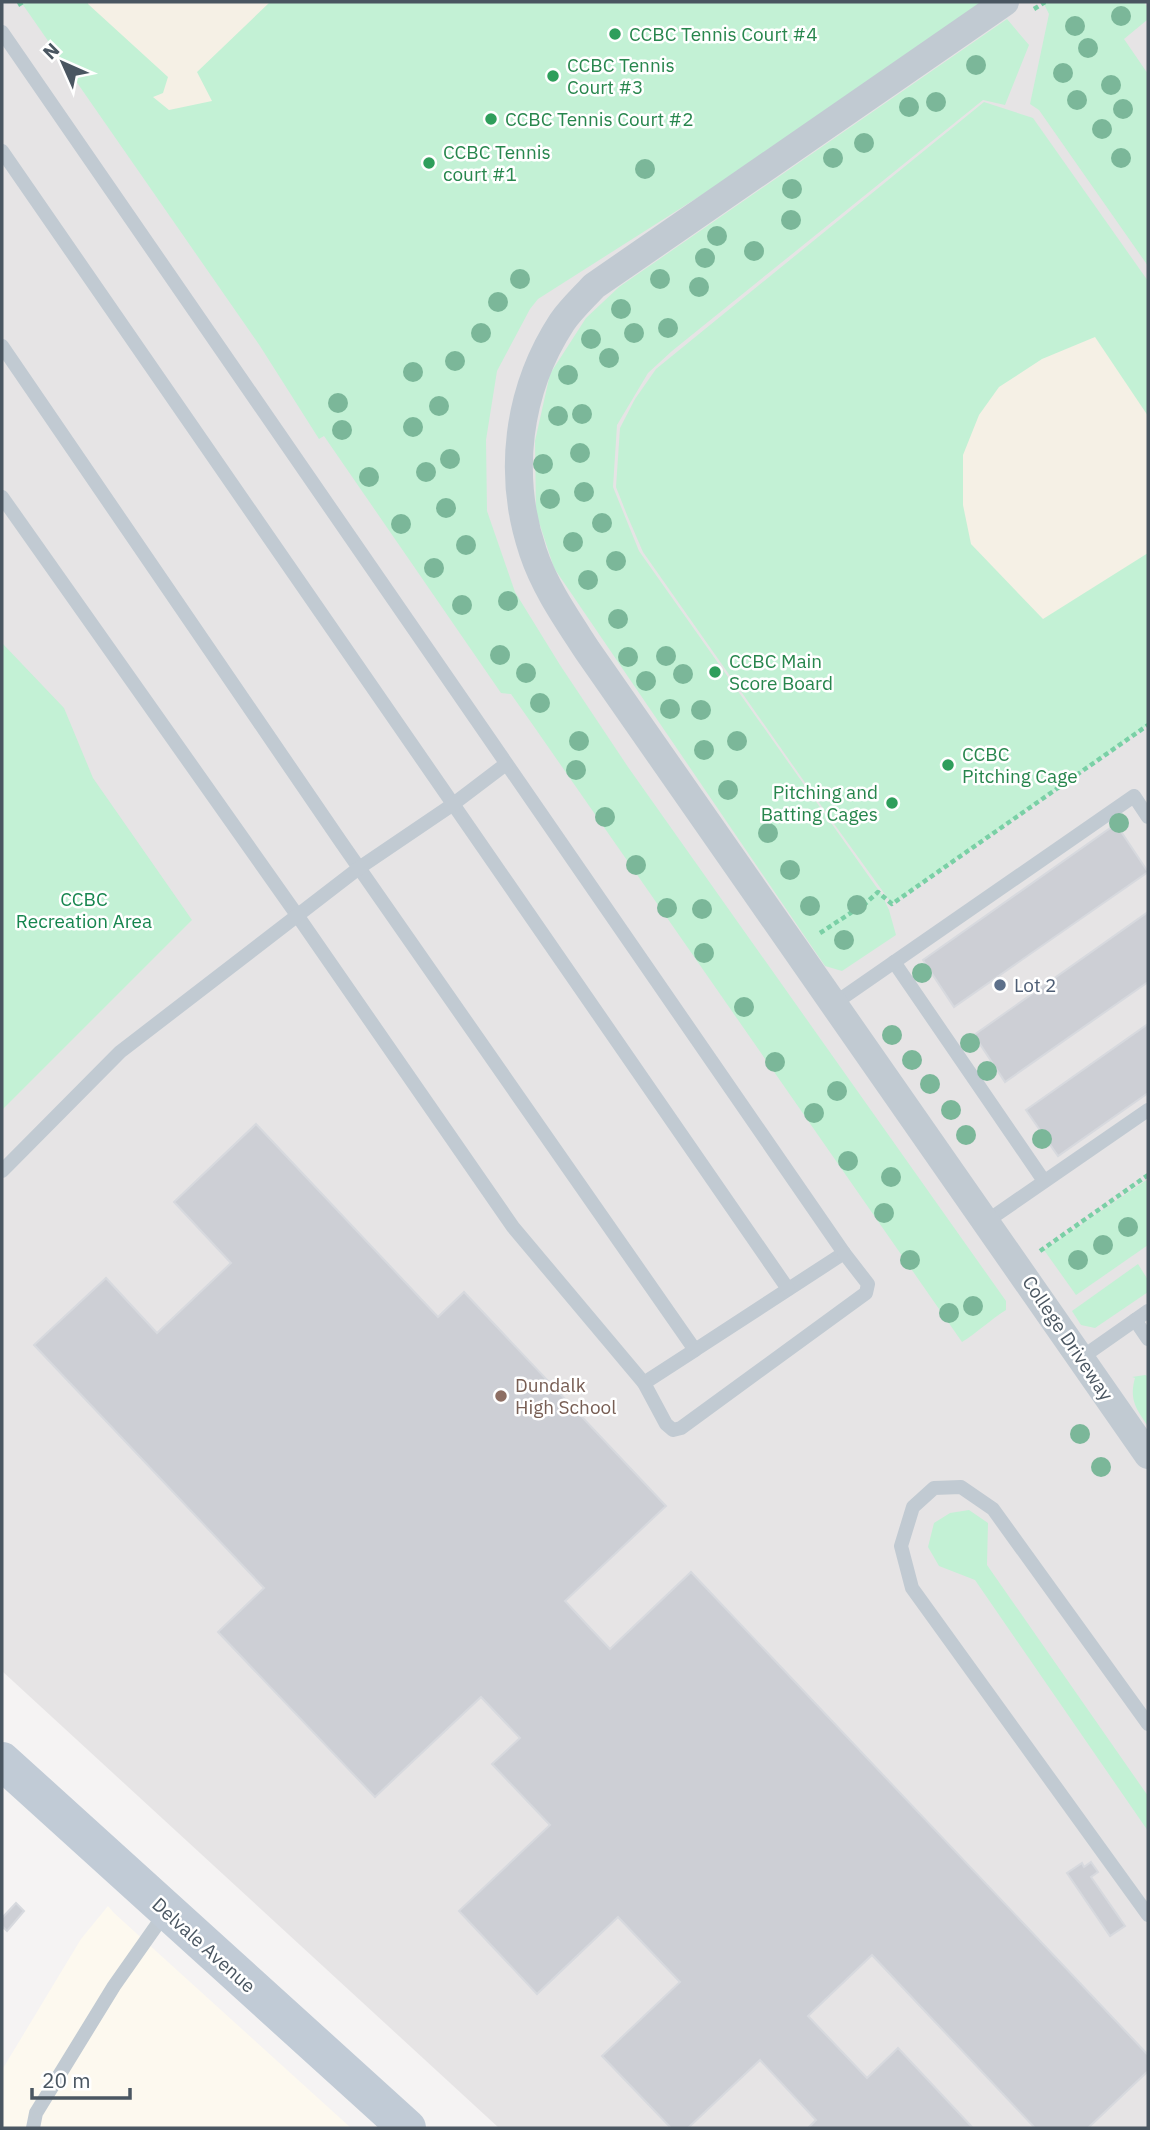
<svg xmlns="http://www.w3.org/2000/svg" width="1150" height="2130" viewBox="0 0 1150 2130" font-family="'IBM Plex Sans',sans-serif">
<rect width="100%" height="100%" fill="#f5f3f3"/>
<polygon fill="#fdf9ef" points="108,1906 114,1913 351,2128 2,2128 2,2070 81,1939"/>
<polygon fill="#e6e4e5" points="2,2 1148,2 1148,2128 499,2128 2,1671"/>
<g fill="#c3f1d5">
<path d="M21 2H1005L538 299 530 309 497 371 486 440 487 511 515 592 560 665 628 767 1006 1301V1310C990 1320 978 1332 962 1342L535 728 511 694 501 693 324 436 319 439 260 346Z"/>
<polygon points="1043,2 1144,2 1148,8 1147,20 1124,39 1148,74 1148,266 1039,110 1030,104 1049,14"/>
<polygon points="1007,19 1029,45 1005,105 983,100 672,351 648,373 617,425 613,487 639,551 882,895 889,910 896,935 842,971 825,966 554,568 536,513 535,441 550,374 586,318 619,287"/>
<polygon points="984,102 1033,118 1148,281 1148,725 892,904 832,821 643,552 627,515 616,487 620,428 635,399 656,369"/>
<polygon points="2,643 64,708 93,778 192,920 2,1110"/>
<polygon points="1148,1179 1148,1245 1076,1295 1044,1250"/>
<polygon points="1138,1264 1148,1280 1148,1292 1095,1328 1081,1325 1072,1311"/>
<path d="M1145 1375 1148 1376V1426C1136 1409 1129 1399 1135 1378L1132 1377Z"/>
<polygon points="969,1510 988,1523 987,1565 1148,1796 1148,1831 975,1580 939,1566 928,1547 934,1523 950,1513"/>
</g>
<g fill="#f5f0e5">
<polygon points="88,2 270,2 197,72 212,101 169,110 153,97 163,93 168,77 88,4"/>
<polygon points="1095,337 1148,416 1148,553 1043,619 971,544 963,505 963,455 979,415 999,387 1042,359"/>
</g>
<g fill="#cdcfd5" stroke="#d7d9de" stroke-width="2">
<polygon points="1116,824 1148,872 954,1007 923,960"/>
<polygon points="1148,912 1148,982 1005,1082 974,1035"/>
<polygon points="1148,1024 1148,1093 1058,1156 1026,1110"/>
<polygon points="256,1124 438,1317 464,1292 666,1506 565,1601 591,1629 610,1649 691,1572 1148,2055 1148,2071 1088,2128 1035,2128 872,1955 808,2016 867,2078 898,2048 973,2128 808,2128 816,2120 760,2060 688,2128 671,2128 602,2056 680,1982 618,1917 537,1994 459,1911 550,1825 492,1764 520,1738 481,1697 375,1797 218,1632 264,1588 34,1345 106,1278 157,1333 231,1263 174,1202"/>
<polygon points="1091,1862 1098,1872 1091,1877 1125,1926 1110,1936 1067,1873 1082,1863 1084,1867"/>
<polygon points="16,1903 24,1911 7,1931 2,1926 2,1918"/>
</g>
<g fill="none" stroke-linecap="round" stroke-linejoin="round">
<g stroke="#7ad0a6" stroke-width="4.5" stroke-dasharray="5 3.5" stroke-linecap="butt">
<polyline points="18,5 23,2"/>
<polyline points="1034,9 1045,2"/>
<polyline points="820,933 866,903 878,892 892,904 1148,725"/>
<polyline points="1040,1251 1148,1175"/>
</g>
<g stroke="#c1cad2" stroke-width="14">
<polyline points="2,32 844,1253 695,1350 341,842 2,346"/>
<polyline points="2,151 788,1289"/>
<polyline points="2,497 297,915 513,1227 644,1383 695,1350"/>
<polyline points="894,962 1044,1181"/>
<polyline points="835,1003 1134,796 1148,817"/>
<polyline points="2,1171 120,1052 359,868 452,805 506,764"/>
<polyline points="987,1221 1148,1110"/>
<polyline points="1135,1320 1148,1339"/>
<polyline points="1081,1358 1148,1311"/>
<polyline points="644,1383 666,1424 673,1430 681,1428 866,1293 868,1284 844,1253"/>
<polyline points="1148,1724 993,1509 961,1487 934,1488 913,1507 901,1546 912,1588 1148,1915"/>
<polyline points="33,2128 36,2113 114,1986 166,1912"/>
</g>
<path stroke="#c1cad2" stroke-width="28" d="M1005 2 594 286C583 298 571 309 562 322 517 391 507 475 533 552 545 588 567 619 587 650L1148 1455"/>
<polyline stroke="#c1cbd6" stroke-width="38" points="2,1761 407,2128"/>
</g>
<g fill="#7bb799">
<circle cx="1121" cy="16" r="10"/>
<circle cx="1075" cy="26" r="10"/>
<circle cx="1088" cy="48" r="10"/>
<circle cx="976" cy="65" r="10"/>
<circle cx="1063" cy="73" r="10"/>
<circle cx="1111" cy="85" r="10"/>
<circle cx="1077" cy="100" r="10"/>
<circle cx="936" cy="102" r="10"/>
<circle cx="909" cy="107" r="10"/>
<circle cx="1123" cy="109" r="10"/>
<circle cx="1102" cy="129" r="10"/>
<circle cx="864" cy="143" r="10"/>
<circle cx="833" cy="158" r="10"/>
<circle cx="1121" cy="158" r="10"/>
<circle cx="645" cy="169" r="10"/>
<circle cx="792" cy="189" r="10"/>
<circle cx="791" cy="220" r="10"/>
<circle cx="717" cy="236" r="10"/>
<circle cx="754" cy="251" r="10"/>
<circle cx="705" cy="258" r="10"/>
<circle cx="520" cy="279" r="10"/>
<circle cx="660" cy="279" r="10"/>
<circle cx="699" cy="287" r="10"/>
<circle cx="498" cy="302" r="10"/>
<circle cx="621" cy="309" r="10"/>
<circle cx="668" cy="328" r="10"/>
<circle cx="481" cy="333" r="10"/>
<circle cx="634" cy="333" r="10"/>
<circle cx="591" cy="339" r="10"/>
<circle cx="609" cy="358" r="10"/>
<circle cx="455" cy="361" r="10"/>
<circle cx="413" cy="372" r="10"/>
<circle cx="568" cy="375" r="10"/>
<circle cx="338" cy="403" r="10"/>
<circle cx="439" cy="406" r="10"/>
<circle cx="582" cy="414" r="10"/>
<circle cx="558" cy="416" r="10"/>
<circle cx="413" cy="427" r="10"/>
<circle cx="342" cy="430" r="10"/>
<circle cx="580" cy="453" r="10"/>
<circle cx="450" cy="459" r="10"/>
<circle cx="543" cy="464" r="10"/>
<circle cx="426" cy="472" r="10"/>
<circle cx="369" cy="477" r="10"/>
<circle cx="584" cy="492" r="10"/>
<circle cx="550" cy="499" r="10"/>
<circle cx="446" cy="508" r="10"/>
<circle cx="602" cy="523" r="10"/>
<circle cx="401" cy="524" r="10"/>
<circle cx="573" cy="542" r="10"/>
<circle cx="466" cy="545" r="10"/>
<circle cx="616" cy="561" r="10"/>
<circle cx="434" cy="568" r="10"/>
<circle cx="588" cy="580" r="10"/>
<circle cx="508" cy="601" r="10"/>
<circle cx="462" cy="605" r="10"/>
<circle cx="618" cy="619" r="10"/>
<circle cx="500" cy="655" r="10"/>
<circle cx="666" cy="656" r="10"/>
<circle cx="628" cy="657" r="10"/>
<circle cx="526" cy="673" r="10"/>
<circle cx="683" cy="674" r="10"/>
<circle cx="646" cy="681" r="10"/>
<circle cx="540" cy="703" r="10"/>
<circle cx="670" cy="709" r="10"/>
<circle cx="701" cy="710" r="10"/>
<circle cx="579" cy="741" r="10"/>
<circle cx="737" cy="741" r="10"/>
<circle cx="704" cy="750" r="10"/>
<circle cx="576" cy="770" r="10"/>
<circle cx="728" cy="790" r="10"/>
<circle cx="605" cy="817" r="10"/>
<circle cx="1119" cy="823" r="10"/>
<circle cx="768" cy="833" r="10"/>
<circle cx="636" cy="865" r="10"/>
<circle cx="790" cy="870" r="10"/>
<circle cx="857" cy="905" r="10"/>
<circle cx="810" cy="906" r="10"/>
<circle cx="667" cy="908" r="10"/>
<circle cx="702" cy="909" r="10"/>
<circle cx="844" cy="940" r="10"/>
<circle cx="704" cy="953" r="10"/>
<circle cx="922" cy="973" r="10"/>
<circle cx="744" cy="1007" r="10"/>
<circle cx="892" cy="1035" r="10"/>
<circle cx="970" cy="1043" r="10"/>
<circle cx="912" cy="1060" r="10"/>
<circle cx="775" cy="1062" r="10"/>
<circle cx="987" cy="1071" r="10"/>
<circle cx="930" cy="1084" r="10"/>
<circle cx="837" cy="1091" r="10"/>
<circle cx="951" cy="1110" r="10"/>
<circle cx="814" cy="1113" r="10"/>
<circle cx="966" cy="1135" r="10"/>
<circle cx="1042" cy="1139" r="10"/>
<circle cx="848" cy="1161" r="10"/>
<circle cx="891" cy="1177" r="10"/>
<circle cx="884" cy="1213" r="10"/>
<circle cx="1128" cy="1227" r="10"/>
<circle cx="1103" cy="1245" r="10"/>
<circle cx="910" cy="1260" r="10"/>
<circle cx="1078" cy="1260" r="10"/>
<circle cx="973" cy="1306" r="10"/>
<circle cx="949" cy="1313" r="10"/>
<circle cx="1080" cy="1434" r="10"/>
<circle cx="1101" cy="1467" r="10"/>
</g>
<g fill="#2e9e5b" stroke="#fff" stroke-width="2.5">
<circle cx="615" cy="34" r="7"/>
<circle cx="553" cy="76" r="7"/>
<circle cx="491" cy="119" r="7"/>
<circle cx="429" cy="163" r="7"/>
<circle cx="715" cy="672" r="7"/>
<circle cx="948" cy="765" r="7"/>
<circle cx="892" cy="803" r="7"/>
</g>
<circle fill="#5c6f8a" stroke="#fff" stroke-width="2.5" cx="1000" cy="985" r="7"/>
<circle fill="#8d6e63" stroke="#fff" stroke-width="2.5" cx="501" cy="1396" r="7"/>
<g text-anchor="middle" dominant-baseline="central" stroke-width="5" stroke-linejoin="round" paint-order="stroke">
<g font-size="19" fill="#27864d" stroke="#fff" text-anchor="start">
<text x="629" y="34">CCBC Tennis Court #4</text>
<text x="567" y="65">CCBC Tennis<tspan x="567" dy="22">Court #3</tspan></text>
<text x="505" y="119">CCBC Tennis Court #2</text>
<text x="443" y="152">CCBC Tennis<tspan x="443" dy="22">court #1</tspan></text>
<text x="729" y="661">CCBC Main<tspan x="729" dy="22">Score Board</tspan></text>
<text x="962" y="754">CCBC<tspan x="962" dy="22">Pitching Cage</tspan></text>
<text x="878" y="792" text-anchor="end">Pitching and<tspan x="878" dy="22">Batting Cages</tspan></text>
</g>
<g font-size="19" fill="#17864f" stroke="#fff">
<text x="84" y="899">CCBC<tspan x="84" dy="22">Recreation Area</tspan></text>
</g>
<g font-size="19" fill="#4e5e75" stroke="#fff" text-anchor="start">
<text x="1014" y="985">Lot 2</text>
</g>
<g font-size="19" fill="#4a5661" stroke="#fff">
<text transform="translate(1068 1338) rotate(56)">College Driveway</text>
<text transform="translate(204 1945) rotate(42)">Delvale Avenue</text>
</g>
<g font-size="19" fill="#785e54" stroke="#fff" text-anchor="start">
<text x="515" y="1385">Dundalk<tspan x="515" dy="22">High School</tspan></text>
</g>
</g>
<rect width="1150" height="2130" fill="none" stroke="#4a5661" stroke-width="7"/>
<g transform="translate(63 63) rotate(315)" stroke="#ffffff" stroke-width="5" paint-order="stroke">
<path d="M0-5L12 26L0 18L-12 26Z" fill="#4a5661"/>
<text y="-10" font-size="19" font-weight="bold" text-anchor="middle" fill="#4a5661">N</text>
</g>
<path d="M32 2088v10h98v-10" fill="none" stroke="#4a5661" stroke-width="3.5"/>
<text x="42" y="2088" font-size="21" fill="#4a5661" stroke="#ffffff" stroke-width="5" paint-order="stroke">20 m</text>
</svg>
